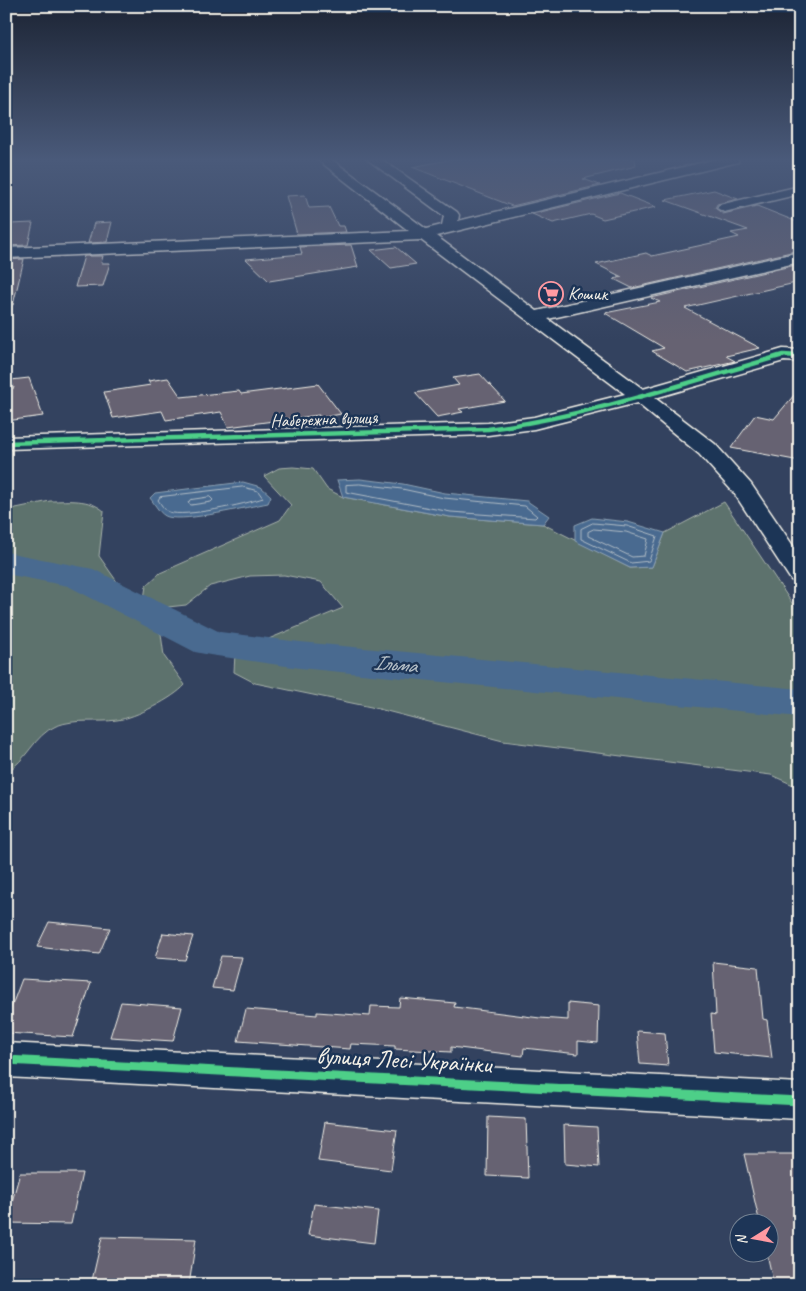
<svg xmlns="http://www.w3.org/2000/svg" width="806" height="1291" viewBox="0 0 806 1291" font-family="Caveat,sans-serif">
<rect width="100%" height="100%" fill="#33425f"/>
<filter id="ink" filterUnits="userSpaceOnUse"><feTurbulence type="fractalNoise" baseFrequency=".02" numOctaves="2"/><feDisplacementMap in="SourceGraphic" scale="10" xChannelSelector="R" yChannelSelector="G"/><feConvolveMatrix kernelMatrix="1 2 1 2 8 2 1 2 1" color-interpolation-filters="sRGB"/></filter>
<g filter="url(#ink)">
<g fill="#5d726d" stroke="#a8b2aa">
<polygon points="293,467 313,469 327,489 343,497 450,517 543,524 630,568 652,567 665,533 724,502 800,615 800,788 771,775 503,741 371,707 255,683 234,672 235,653 343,608 321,582 284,575 250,576 210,586 186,605 159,608 144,599 146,586 160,573 280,520 291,505 264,476 279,468"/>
<path d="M50 501C70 501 88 498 104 511L99 556 146 623 161 634 164 656 185 685C174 698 135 718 117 720 97 723 77 718 56 726 34 735 27 761 6 772V510Z"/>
</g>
<g fill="#496b90" stroke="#8da1b3">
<polygon points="360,479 403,484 445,493 527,501 549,516 543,524 450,517 343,497 337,480"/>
<path d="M243 482 261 487 271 496 268 503C247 507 187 522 168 517 160 515 155 504 150 498L155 493Z"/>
<polygon points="592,518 628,522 665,533 652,567 630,568 575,541 575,525"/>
</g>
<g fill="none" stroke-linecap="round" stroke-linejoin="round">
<g stroke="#b0bbc5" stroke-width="1">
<polygon points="360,484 402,489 444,498 525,506 537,516 535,518 451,512 346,492 346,485"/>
<path d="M243 487 258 491 263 498C246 504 184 518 169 512 164 510 161 504 158 500L160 497Z"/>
<polygon points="210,497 213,500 211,502 191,505 188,503 190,500"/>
<polygon points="593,523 627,526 657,536 649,561 631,563 581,539 581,529"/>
<polygon points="594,529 626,532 648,539 644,556 632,557 588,536 588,532"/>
</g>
<polygon fill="#496b90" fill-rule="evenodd" points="6,552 93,569 220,632 300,642 800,689 800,717 300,668 210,655 195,652 68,586 6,574"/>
</g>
<g fill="#666272" stroke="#f4f1e8">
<polygon points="453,159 635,159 636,166 583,179 600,185 512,206 412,167"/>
<polygon points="714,190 738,199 717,204 715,208 723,214 757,206 800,223 800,250 632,288 614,279 622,277 596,264 646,253 652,256 739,237 731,233 748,230 665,200"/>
<polygon points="620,193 656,207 603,219 591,214 553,223 532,214"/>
<polygon points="305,195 309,208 329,207 338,226 344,226 346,232 297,234 286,196"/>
<polygon points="112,222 107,242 88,243 94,223"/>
<polygon points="33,223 28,245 6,246 10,224"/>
<polygon points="351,245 358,267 269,281 246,259 302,254 300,247"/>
<polygon points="396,247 416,264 391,268 371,250"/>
<polygon points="84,256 103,256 101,263 110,263 103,286 75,287"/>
<polygon points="24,259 13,305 6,304 6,260"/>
<polygon points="800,264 800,282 685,308 760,348 726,356 735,361 687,372 652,351 664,348 605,313 660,302 651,298"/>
<polygon points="480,374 505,401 459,409 463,412 437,417 415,393 459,385 453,378"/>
<polygon points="29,378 43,416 6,421 6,389 14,388 11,380"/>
<polygon points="168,378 181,397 239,391 241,394 318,384 341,414 320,418 319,415 228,427 221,412 166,420 162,411 113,418 104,392 151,385 148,381"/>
<polygon points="800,388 800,461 731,448 755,415 774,419"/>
<polygon points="49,922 110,928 99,954 37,947"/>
<polygon points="163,933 193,936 185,960 155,958"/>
<polygon points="221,956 242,957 233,990 212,988"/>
<polygon points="713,962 758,967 763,1019 767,1020 772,1058 714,1052 711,1014 716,1015"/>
<polygon points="22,979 91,983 73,1037 6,1033 6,1021"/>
<polygon points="400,998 455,1003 454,1007 540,1018 568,1020 568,1003 599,1006 598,1043 578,1041 578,1054 524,1048 523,1056 451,1047 451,1052 395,1049 395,1046 351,1044 350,1049 238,1041 246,1009 317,1015 317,1012 370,1016 371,1006 399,1007"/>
<polygon points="121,1002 182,1007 173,1041 110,1037"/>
<polygon points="637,1031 665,1033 668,1066 640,1064"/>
<polygon points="488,1117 526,1119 528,1178 487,1176"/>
<polygon points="325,1122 397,1130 391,1170 318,1161"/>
<polygon points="564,1125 597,1127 599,1167 565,1164"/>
<polygon points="744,1154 800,1154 800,1285 774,1285 767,1254 768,1224 760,1224"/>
<polygon points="20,1173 82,1173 71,1224 6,1223"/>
<polygon points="314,1204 378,1211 374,1243 308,1235"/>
<polygon points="102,1237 196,1239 189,1285 91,1285"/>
</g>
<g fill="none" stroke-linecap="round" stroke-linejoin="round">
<defs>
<g id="minor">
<polygon points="317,159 331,159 426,229 442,225 444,216 367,159 381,159 457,212 459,215 458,221 717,159 739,159 738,162 436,236 537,311 800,252 800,262 548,319 643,389 783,349 800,350 800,362 784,361 655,398 715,444 751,484 800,556 800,583 791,580 734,493 699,454 637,403 534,429 488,435 6,449 6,437 488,423 534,417 625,394 421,240 6,258 6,248 409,231"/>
<polygon points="800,186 800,194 724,212 717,208 719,205"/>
<polygon points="6,1043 800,1083 800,1119 6,1077"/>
</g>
</defs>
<use href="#minor" stroke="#f4f1e8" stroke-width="3"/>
<use href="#minor" fill="#1d3557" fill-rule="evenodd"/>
<defs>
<path id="cycleway-far1" d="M6 443 488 429C589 416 686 383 783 355L800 356"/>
<polyline id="cycleway" points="6,1060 800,1101"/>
</defs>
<use href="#cycleway-far1" stroke="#1d3557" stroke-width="7"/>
<use href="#cycleway" stroke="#1d3557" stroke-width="12"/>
<use href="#cycleway-far1" stroke="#4dcf88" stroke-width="4.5"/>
<use href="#cycleway" stroke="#4dcf88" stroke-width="9"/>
</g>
</g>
<linearGradient id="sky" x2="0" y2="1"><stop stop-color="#1c2434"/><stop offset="0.47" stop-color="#4a5a7a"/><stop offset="1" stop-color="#4a5a7a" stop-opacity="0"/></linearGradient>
<rect width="806" height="340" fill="url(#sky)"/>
<defs>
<symbol id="supermarket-ring" viewBox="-11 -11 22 22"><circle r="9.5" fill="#1d3557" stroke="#ff9aa2" stroke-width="1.5"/><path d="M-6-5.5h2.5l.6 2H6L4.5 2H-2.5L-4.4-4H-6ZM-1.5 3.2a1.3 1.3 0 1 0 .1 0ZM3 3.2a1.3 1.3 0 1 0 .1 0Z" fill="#ff9aa2"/></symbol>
</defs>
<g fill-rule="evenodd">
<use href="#supermarket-ring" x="537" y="280" width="28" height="28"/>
</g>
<g text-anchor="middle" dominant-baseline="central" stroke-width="5" stroke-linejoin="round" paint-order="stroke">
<g font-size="18" fill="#f4f1e8" stroke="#1d3557" text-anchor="start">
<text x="568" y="294">Кошик</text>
</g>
<g font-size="18" fill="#f4f1e8" stroke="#1d3557">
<text transform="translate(324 419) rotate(-2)">Набережна вулиця</text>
</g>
<g font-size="22" font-style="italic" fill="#b8c2c9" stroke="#1d3557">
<text transform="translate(395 664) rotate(5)">Ільма</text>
</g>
<g font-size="25" fill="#f4f1e8" stroke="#1d3557">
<text transform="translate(404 1060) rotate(3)">вулиця Лесі Українки</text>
</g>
</g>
<rect width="806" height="1291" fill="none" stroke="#1d3557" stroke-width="25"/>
<rect x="12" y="12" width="781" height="1266" fill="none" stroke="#f4f1e8" stroke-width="2" filter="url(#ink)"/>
<g transform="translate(754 1238) rotate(259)"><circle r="24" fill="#1d3557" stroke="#738091"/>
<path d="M0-4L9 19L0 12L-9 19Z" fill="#ff9aa2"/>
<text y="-8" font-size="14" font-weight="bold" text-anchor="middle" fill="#f4f1e8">N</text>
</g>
</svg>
